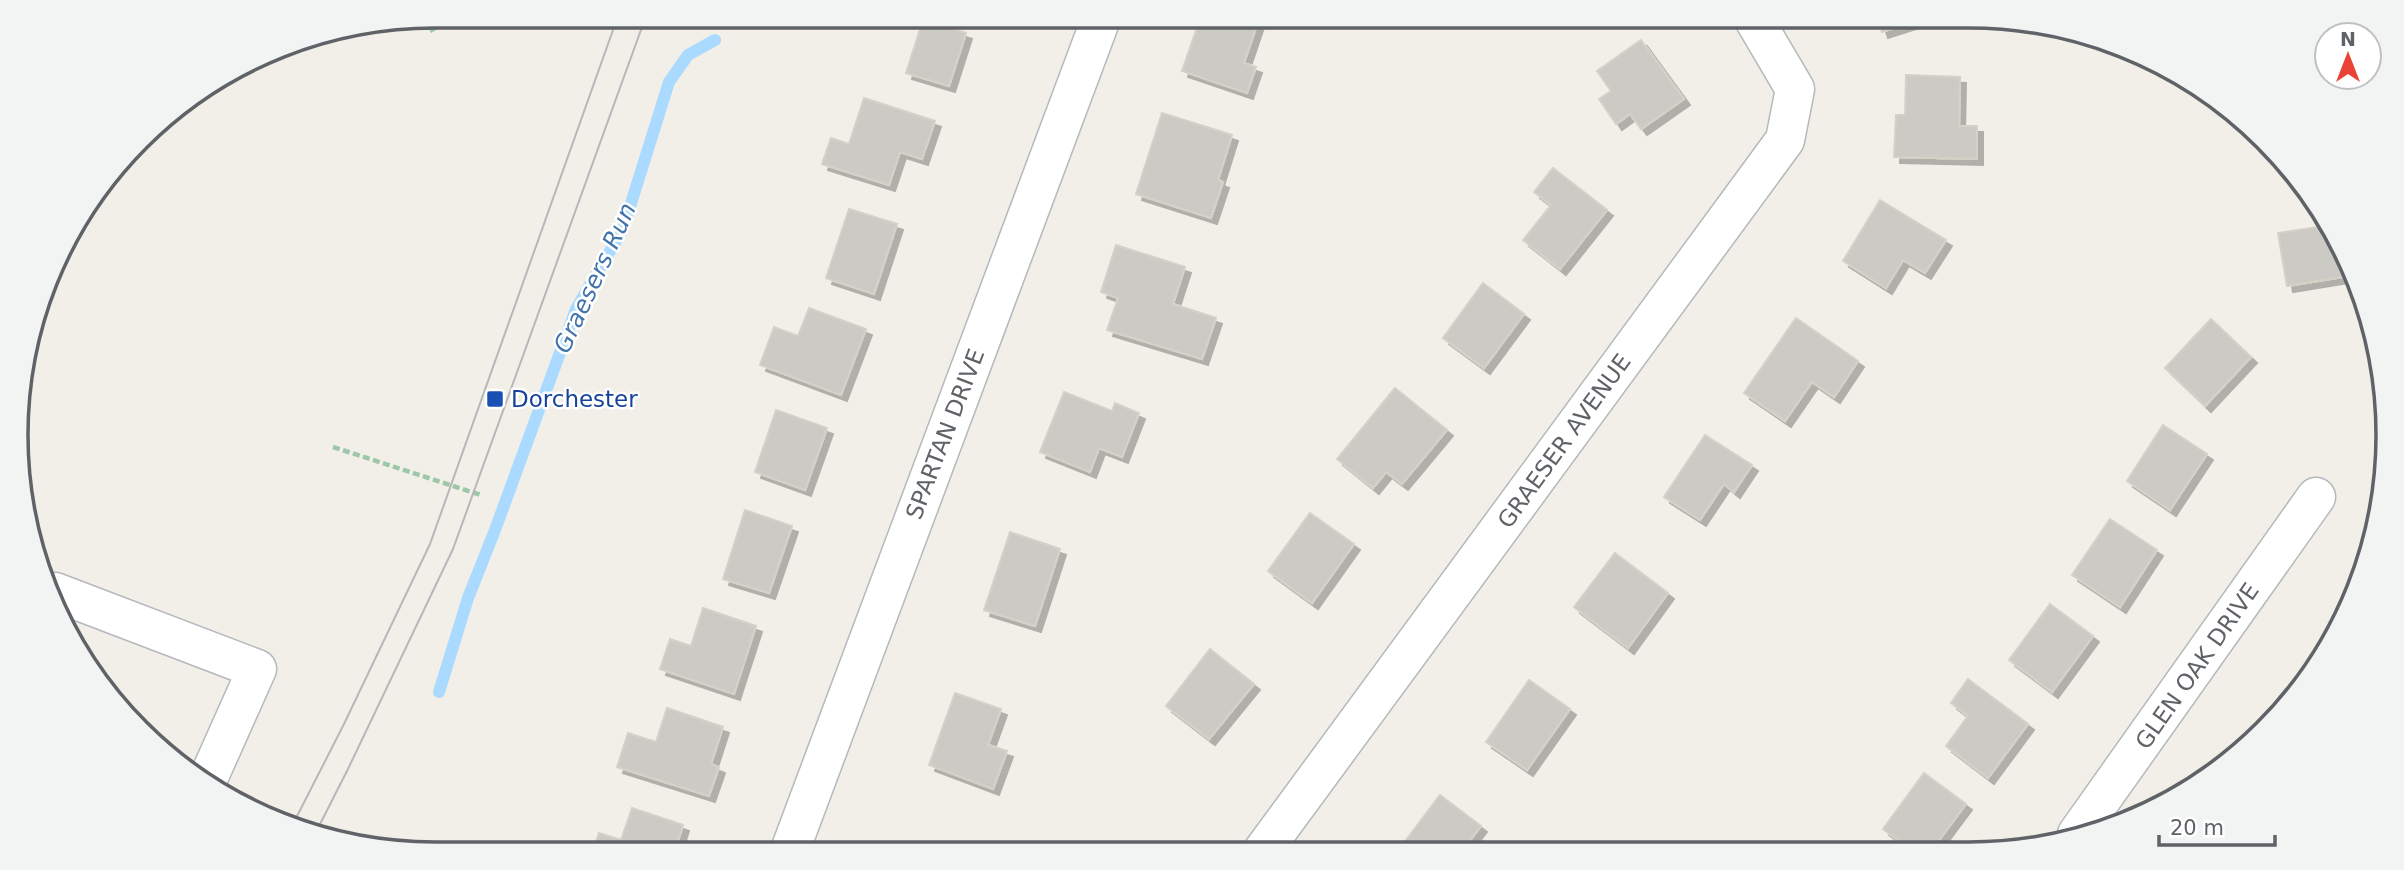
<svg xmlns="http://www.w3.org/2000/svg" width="2404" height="870" viewBox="0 0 2404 870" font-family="'DejaVu Sans',sans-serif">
<defs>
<filter id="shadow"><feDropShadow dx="6" dy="6" stdDeviation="0" flood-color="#0004"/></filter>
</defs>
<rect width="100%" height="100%" fill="#f1efe8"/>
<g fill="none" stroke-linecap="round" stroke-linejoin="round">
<polyline stroke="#aadaff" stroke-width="12" points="439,692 468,598 495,530 576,309 623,229 669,82 688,55 715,40"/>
</g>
<g fill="#cccac5" stroke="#d6d1c6" stroke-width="2" filter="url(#shadow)">
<polygon points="1201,16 1260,16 1244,63 1256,67 1247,93 1182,71"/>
<polygon points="1877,16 1932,16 1882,32"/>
<polygon points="923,20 966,33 949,86 906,73"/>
<polygon points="1641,40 1684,99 1641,129 1630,114 1616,124 1599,99 1611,91 1597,71"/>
<polygon points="1906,75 1960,77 1959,126 1977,126 1977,159 1894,157 1896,115 1905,115"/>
<polygon points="864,98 935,121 922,159 900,152 889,185 822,164 831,138 849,144"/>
<polygon points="1162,113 1232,135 1218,180 1223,182 1211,218 1136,194"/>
<polygon points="1553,168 1607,210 1560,269 1523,240 1551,205 1534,192"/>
<polygon points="1880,200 1946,240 1925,273 1903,260 1886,288 1843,261"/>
<polygon points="849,209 897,224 874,294 826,278"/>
<polygon points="2331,225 2349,276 2287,286 2278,233"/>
<polygon points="1116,245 1185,267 1173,304 1216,318 1202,359 1107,330 1118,298 1101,292"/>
<polygon points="1483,283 1524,314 1484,368 1443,338"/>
<polygon points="809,308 866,329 841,395 760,365 774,327 798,336"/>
<polygon points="1796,318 1858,361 1834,397 1812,382 1785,421 1744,393"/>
<polygon points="2211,319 2251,357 2205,406 2165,368"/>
<polygon points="1395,388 1447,430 1402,484 1386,472 1373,488 1337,459"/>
<polygon points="1064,392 1112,411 1115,403 1139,413 1122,457 1099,448 1090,472 1040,452"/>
<polygon points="776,410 827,428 805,490 755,472"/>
<polygon points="2163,425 2207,454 2170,510 2127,481"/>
<polygon points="1705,435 1752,465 1734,492 1724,484 1700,520 1664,497"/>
<polygon points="745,510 792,526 769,593 723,579"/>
<polygon points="1310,513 1354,544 1312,603 1268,571"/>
<polygon points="2110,519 2157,550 2120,607 2072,575"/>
<polygon points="1010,532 1060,549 1035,626 984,610"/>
<polygon points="1615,553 1668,593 1628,648 1574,607"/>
<polygon points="2050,604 2093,636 2052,692 2009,660"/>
<polygon points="703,608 756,626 734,694 660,669 670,639 691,646"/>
<polygon points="1210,649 1254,684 1209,739 1166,706"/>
<polygon points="1968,679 2028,724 1988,778 1946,746 1968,716 1951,703"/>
<polygon points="1529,680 1570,709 1527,770 1486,742"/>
<polygon points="955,693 1001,709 988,745 1007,751 993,789 929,765"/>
<polygon points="667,708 723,727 711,764 719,767 709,796 617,767 628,733 656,742"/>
<polygon points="1924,773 1966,804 1931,851 1913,851 1883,829"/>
<polygon points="1440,795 1481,826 1461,852 1397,852"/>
<polygon points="632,808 683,825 674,854 592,854 599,833 621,840"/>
<polygon points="1060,845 1072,853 1055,853"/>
</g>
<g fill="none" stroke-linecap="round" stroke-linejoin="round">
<defs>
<g id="minor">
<polyline points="55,592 257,669 207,781"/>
<polyline points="2077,834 2316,497"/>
<polyline points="1262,852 1785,140 1795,89 1752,16"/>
<polyline points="789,853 1102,16"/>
</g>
</defs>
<use href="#minor" stroke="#b5b8bc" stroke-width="41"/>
<g stroke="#9cc7a9" stroke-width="4.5" stroke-dasharray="7 3.5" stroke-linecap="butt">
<polyline points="430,31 456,16"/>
<polyline points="333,447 481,495"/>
</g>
<use href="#minor" stroke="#fff" stroke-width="38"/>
<g stroke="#b6b7b8" stroke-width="2">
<polyline points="293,824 344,724 430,544 618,16"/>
<polyline points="315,834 348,769 453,549 646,16"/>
</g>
</g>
<rect fill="#1a4fb4" stroke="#fff" stroke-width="2.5" x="486" y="390" width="18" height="18" rx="3.5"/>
<g text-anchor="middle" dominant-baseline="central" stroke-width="5" stroke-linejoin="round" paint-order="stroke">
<g font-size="23" fill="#164399" stroke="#fff" text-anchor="start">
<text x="511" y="399">Dorchester</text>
</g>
<g font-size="23" fill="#5f6368" stroke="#fff">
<text transform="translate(945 434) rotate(-69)">SPARTAN DRIVE</text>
<text transform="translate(1564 441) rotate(-54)">GRAESER AVENUE</text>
<text transform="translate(2197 666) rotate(-55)">GLEN OAK DRIVE</text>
</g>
<g font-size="24" font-style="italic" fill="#4174aa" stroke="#fff">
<text transform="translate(595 278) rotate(-65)">Graesers Run</text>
</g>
</g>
<path d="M0 0H2404V870H0ZM435 28H1969A407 407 0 0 1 2376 435V435A407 407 0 0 1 1969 842H435A407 407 0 0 1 28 435V435A407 407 0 0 1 435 28Z" fill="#f2f3f3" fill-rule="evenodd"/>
<path fill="none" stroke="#5f6368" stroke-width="3.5" d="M435 28H1969A407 407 0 0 1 2376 435V435A407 407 0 0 1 1969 842H435A407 407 0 0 1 28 435V435A407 407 0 0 1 435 28Z"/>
<g transform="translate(2348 56)"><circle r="33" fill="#ffffff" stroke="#bfc1c3" stroke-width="2"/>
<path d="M0-5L12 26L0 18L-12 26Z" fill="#ea4335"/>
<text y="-10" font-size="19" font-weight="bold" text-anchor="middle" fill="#5f6368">N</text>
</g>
<path d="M2159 835v10h116v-10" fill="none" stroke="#5f6368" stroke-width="3.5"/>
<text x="2170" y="835" font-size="21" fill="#5f6368" stroke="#ffffff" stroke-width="5" paint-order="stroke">20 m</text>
</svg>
